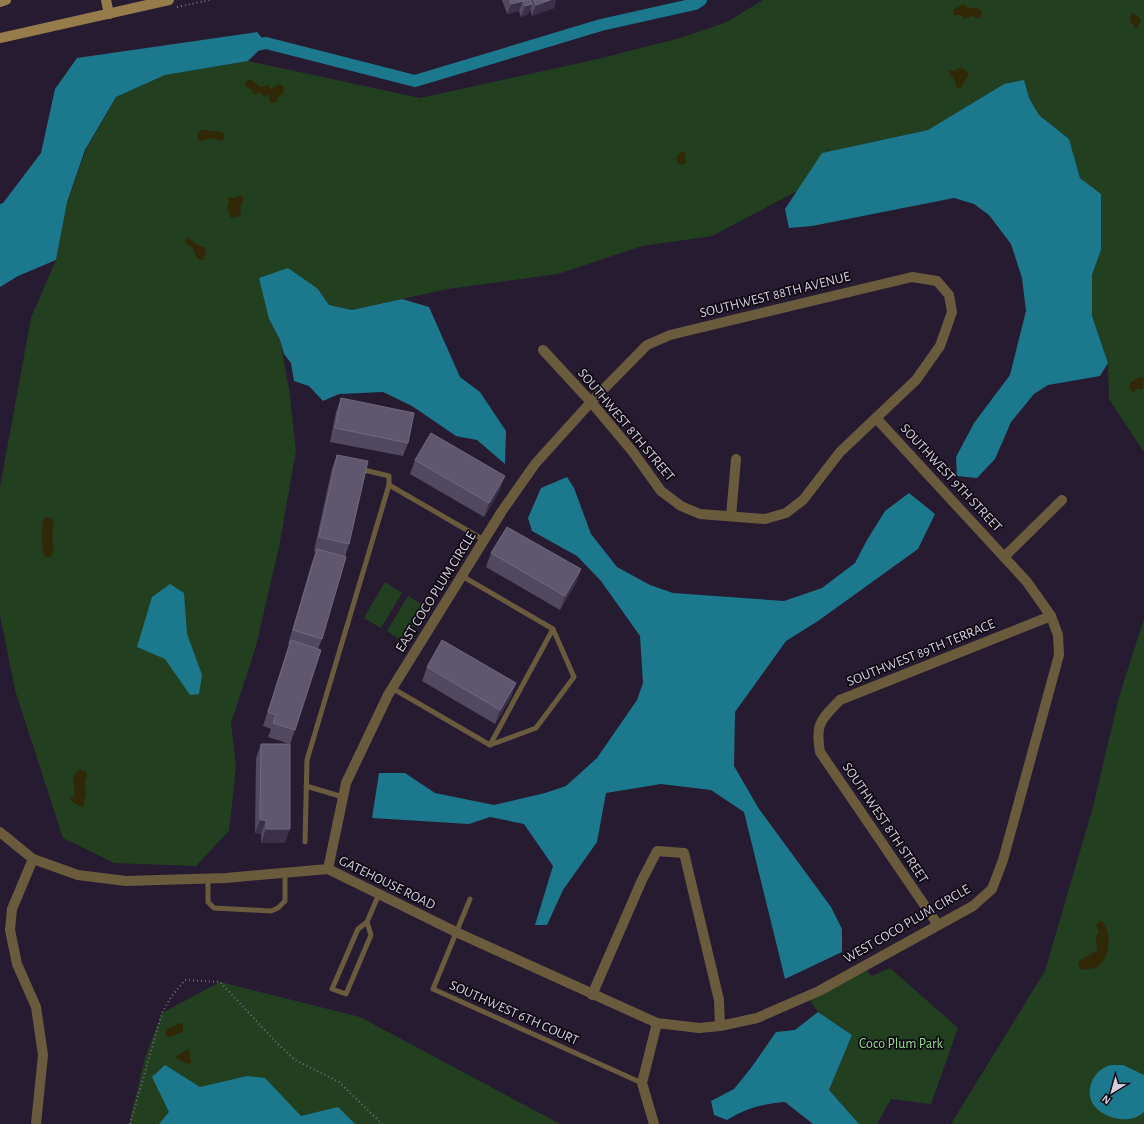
<svg xmlns="http://www.w3.org/2000/svg" width="1144" height="1124" viewBox="0 0 1144 1124" font-family="'Alegreya Sans',sans-serif">
<rect width="100%" height="100%" fill="#271b32"/>
<g fill="#224020">
<polygon points="763,0 1144,0 1144,452 1109,399 1108,363 1092,316 1092,275 1101,250 1101,194 1080,178 1069,139 1039,115 1029,98 1004,84 928,130 823,153 799,190 712,236 642,246 558,274 448,289 352,310 329,305 318,289 269,319 280,340 289,389 296,451 279,547 256,646 231,723 236,766 229,831 196,866 114,863 63,838 15,690 0,615 0,487 31,318 56,260 67,202 86,150 116,97 165,75 248,61 420,98 598,59 680,38 727,22"/>
<polygon points="385,582 402,593 381,628 364,618"/>
<polygon points="408,596 425,606 403,642 387,631"/>
<polygon points="1144,619 1144,1124 951,1124 1045,971 1093,807 1119,697"/>
<polygon points="890,968 958,1028 931,1104 891,1099 877,1124 859,1124 829,1090 852,1035 818,1012 810,1000 866,970 872,976"/>
<polygon points="220,982 360,1017 560,1124 129,1124 145,1058 162,1013"/>
</g>
<g fill="#302807">
<polygon points="963,4 969,8 978,8 982,12 981,17 979,19 972,16 964,19 961,15 954,15 953,10"/>
<polygon points="1131,13 1138,16 1141,21 1137,29 1135,28 1130,20"/>
<polygon points="958,68 964,69 969,74 961,88 956,87 955,81 949,72 950,70 955,71"/>
<polygon points="250,79 260,87 268,85 271,89 280,84 284,87 283,94 279,96 276,102 271,103 269,101 269,94 264,97 260,92 254,95 251,89 246,87 245,82"/>
<polygon points="201,130 223,132 225,137 222,141 211,138 201,141 197,138 197,135"/>
<polygon points="682,151 686,153 684,158 687,162 681,165 677,162 676,157"/>
<polygon points="241,195 244,199 240,209 241,216 231,218 227,207 229,202 228,197 235,198"/>
<path d="M188 237 196 244 206 248 204 260C194 260 197 255 193 249 191 246 187 244 185 242Z"/>
<polygon points="1140,377 1144,378 1143,389 1137,389 1133,393 1129,386 1131,382"/>
<path d="M44 517 51 518 54 523 52 537 54 551 51 557H45C41 550 41 524 44 517Z"/>
<polygon points="80,770 86,771 87,776 85,781 86,794 83,807 81,807 71,801 70,799 75,793 73,780 76,772"/>
<path d="M1100 921 1103 922C1112 936 1111 958 1096 968L1081 970 1078 965 1080 960 1097 951 1096 936 1099 932 1096 925Z"/>
<polygon points="181,1023 183,1023 183,1032 171,1037 165,1035 167,1029"/>
<polygon points="189,1049 191,1063 187,1064 177,1059 176,1056"/>
</g>
<g fill="#1c788c">
<polygon points="257,32 266,43 248,61 165,75 116,97 85,150 67,202 56,260 18,276 0,287 0,204 3,203 41,153 55,89 77,58"/>
<polygon points="1024,80 1029,98 1039,115 1069,139 1080,178 1101,194 1101,250 1092,275 1092,316 1108,363 1100,376 1048,385 1034,394 1011,422 995,459 977,478 957,476 956,457 974,423 1010,375 1026,311 1022,278 1011,244 989,215 974,204 954,198 812,226 789,228 785,209 822,153 928,130 1004,84"/>
<polygon points="288,268 318,289 329,305 352,310 402,299 429,307 460,377 480,392 506,431 505,464 477,440 456,436 412,406 383,392 339,394 323,401 309,386 294,381 291,363 284,354 280,340 269,319 259,278"/>
<polygon points="567,477 574,488 591,534 617,567 650,585 673,593 784,601 822,588 855,563 867,540 885,511 909,493 935,514 918,549 818,621 786,641 735,712 734,766 759,809 831,907 842,929 842,952 785,979 744,812 711,790 661,784 606,793 597,842 563,890 547,925 535,925 553,866 524,824 490,817 469,824 372,818 379,773 405,773 435,793 494,805 545,793 566,786 597,758 637,700 643,683 640,636 601,581 577,556 532,531 528,518 541,488"/>
<polygon points="170,584 184,593 187,634 202,675 199,694 190,695 165,659 137,647 152,597"/>
<path d="M818 1012 852 1035 829 1090 859 1124H813L785 1102C763 1104 746 1108 727 1120L714 1115 711 1101 734 1089 751 1068 776 1032 795 1030Z"/>
<polygon points="165,1065 200,1087 247,1076 265,1078 301,1116 338,1107 355,1124 159,1124 169,1112 152,1077"/>
<path d="M1111 1065H1123L1144 1075V1112C1132 1124 1108 1120 1096 1108 1082 1093 1093 1069 1111 1065Z"/>
</g>
<g fill="none" stroke-linecap="round" stroke-linejoin="round">
<polyline stroke="#1c788c" stroke-width="12" points="251,46 266,43 415,81 601,25 695,4 701,0"/>
<g stroke="#766c80" stroke-width="2" stroke-dasharray="1 3" stroke-linecap="butt">
<polyline points="177,7 210,0"/>
<polyline points="130,1124 162,1013 171,997 185,980 220,982 276,1042 295,1060 339,1082 382,1124"/>
</g>
<g stroke="#6b5b3d" stroke-width="5">
<polyline points="360,469 389,476 389,485 484,540"/>
<polyline points="392,688 490,745 536,728 574,677 553,629 462,576"/>
<polyline points="490,745 553,629"/>
<polyline points="306,786 343,797"/>
<polyline points="305,842 307,760 389,485"/>
<polyline points="208,879 208,902 214,908 271,911 278,908 285,901 285,873"/>
<polyline points="470,899 433,989 642,1083"/>
<polyline points="367,922 371,935 346,994 332,989 358,929 367,922 379,894"/>
</g>
<g stroke="#6b5b3d" stroke-width="10">
<polyline points="731,516 736,459"/>
<polyline points="1004,557 1062,500"/>
<polyline points="0,832 33,859 78,875 126,881 226,878 328,869 456,932 657,1023 699,1028 720,1026 757,1018 819,991 973,906 992,889 1003,860 1059,655 1058,635 1051,616 1027,582 876,418"/>
<polyline points="33,859 12,909 10,930 17,964 36,1007 43,1055 36,1124"/>
<polyline points="328,869 346,783 388,695 502,511 535,464 591,402 647,345 670,335 912,277 937,281 949,295 952,312 940,346 916,380 840,452 803,500 786,513 765,519 700,514 681,506 661,491 633,452 591,402 543,350"/>
<path d="M938 925 820 752C815 723 821 720 840 700L1051 616"/>
<polyline points="592,995 642,880 657,851 684,853 719,1000 720,1026"/>
<polyline points="654,1124 642,1083 657,1023"/>
</g>
<g stroke="#967b4b" stroke-width="10">
<polyline points="106,0 109,14"/>
<polyline points="0,2 6,0"/>
<polyline points="0,38 169,0"/>
</g>
</g>
<g fill="#514861">
<polygon points="502,0 556,0 554,8 532,16 530,9 528,14 521,17 519,11 507,14"/>
<polygon points="341,398 408,443 403,456 330,442 336,412"/>
<polygon points="337,455 349,544 345,557 322,639 318,649 295,730 290,744 268,737 271,729 263,726 289,644 288,644 312,562 316,552 314,551 332,468"/>
<polygon points="415,460 500,490 484,517 410,474"/>
<polygon points="491,553 581,569 576,583 560,610 486,567"/>
<polygon points="427,667 516,683 511,697 495,724 422,681"/>
<polygon points="261,744 285,843 261,843 261,834 255,833 256,758"/>
</g>
<g fill="#3a3049">
<polygon points="550,0 556,0 554,8 532,16 536,5"/>
<polygon points="523,1 519,11 507,14 511,4"/>
<polygon points="532,4 528,14 521,17 525,6"/>
<polygon points="505,476 500,490 484,517 489,503"/>
<polygon points="581,569 576,583 560,610 565,596"/>
<polygon points="516,683 511,697 495,724 500,710"/>
<polygon points="260,820 266,820 261,834 255,833"/>
<polygon points="266,829 290,829 285,843 261,843"/>
</g>
<g fill="#5f566f" stroke="#726980">
<polygon points="510,0 530,0 532,4 525,6 523,1 511,4"/>
<polygon points="534,0 550,0 536,5"/>
<polygon points="341,398 414,413 408,443 335,428"/>
<polygon points="431,433 505,476 489,503 415,460"/>
<polygon points="337,455 368,461 349,544 319,537"/>
<polygon points="507,527 581,569 565,596 491,553"/>
<polygon points="317,549 346,557 322,639 293,630"/>
<polygon points="291,640 321,650 295,730 273,723 276,715 268,712"/>
<polygon points="442,640 516,683 500,710 427,667"/>
<polygon points="261,744 290,744 290,829 266,829 266,820 260,820"/>
</g>
<g text-anchor="middle" dominant-baseline="central" stroke-width="3.5" stroke-linejoin="round" paint-order="stroke">
<g font-size="14" fill="#d5cedd" stroke="#0d0812">
<text transform="translate(775 295) rotate(-14)">SOUTHWEST 88TH AVENUE</text>
<text transform="translate(626 425) rotate(50)">SOUTHWEST 8TH STREET</text>
<text transform="translate(951 478) rotate(47)">SOUTHWEST 9TH STREET</text>
<text transform="translate(436 592) rotate(-58)">EAST COCO PLUM CIRCLE</text>
<text transform="translate(921 653) rotate(-22)">SOUTHWEST 89TH TERRACE</text>
<text transform="translate(885 823) rotate(56)">SOUTHWEST 8TH STREET</text>
<text transform="translate(387 883) rotate(26)">GATEHOUSE ROAD</text>
<text transform="translate(907 924) rotate(-30)">WEST COCO PLUM CIRCLE</text>
<text transform="translate(514 1013) rotate(24)">SOUTHWEST 6TH COURT</text>
</g>
<g font-size="14" fill="#94e28d" stroke="#0d0812">
<text x="901" y="1044">Coco Plum Park</text>
</g>
</g>
<g transform="translate(1112 1092) rotate(217)" stroke="#0d0812" stroke-width="3" paint-order="stroke">
<path d="M0-3L7 15L0 10L-7 15Z" fill="#d5cedd"/>
<text y="-6" font-size="11" font-weight="bold" text-anchor="middle" fill="#d5cedd">N</text>
</g>
</svg>
